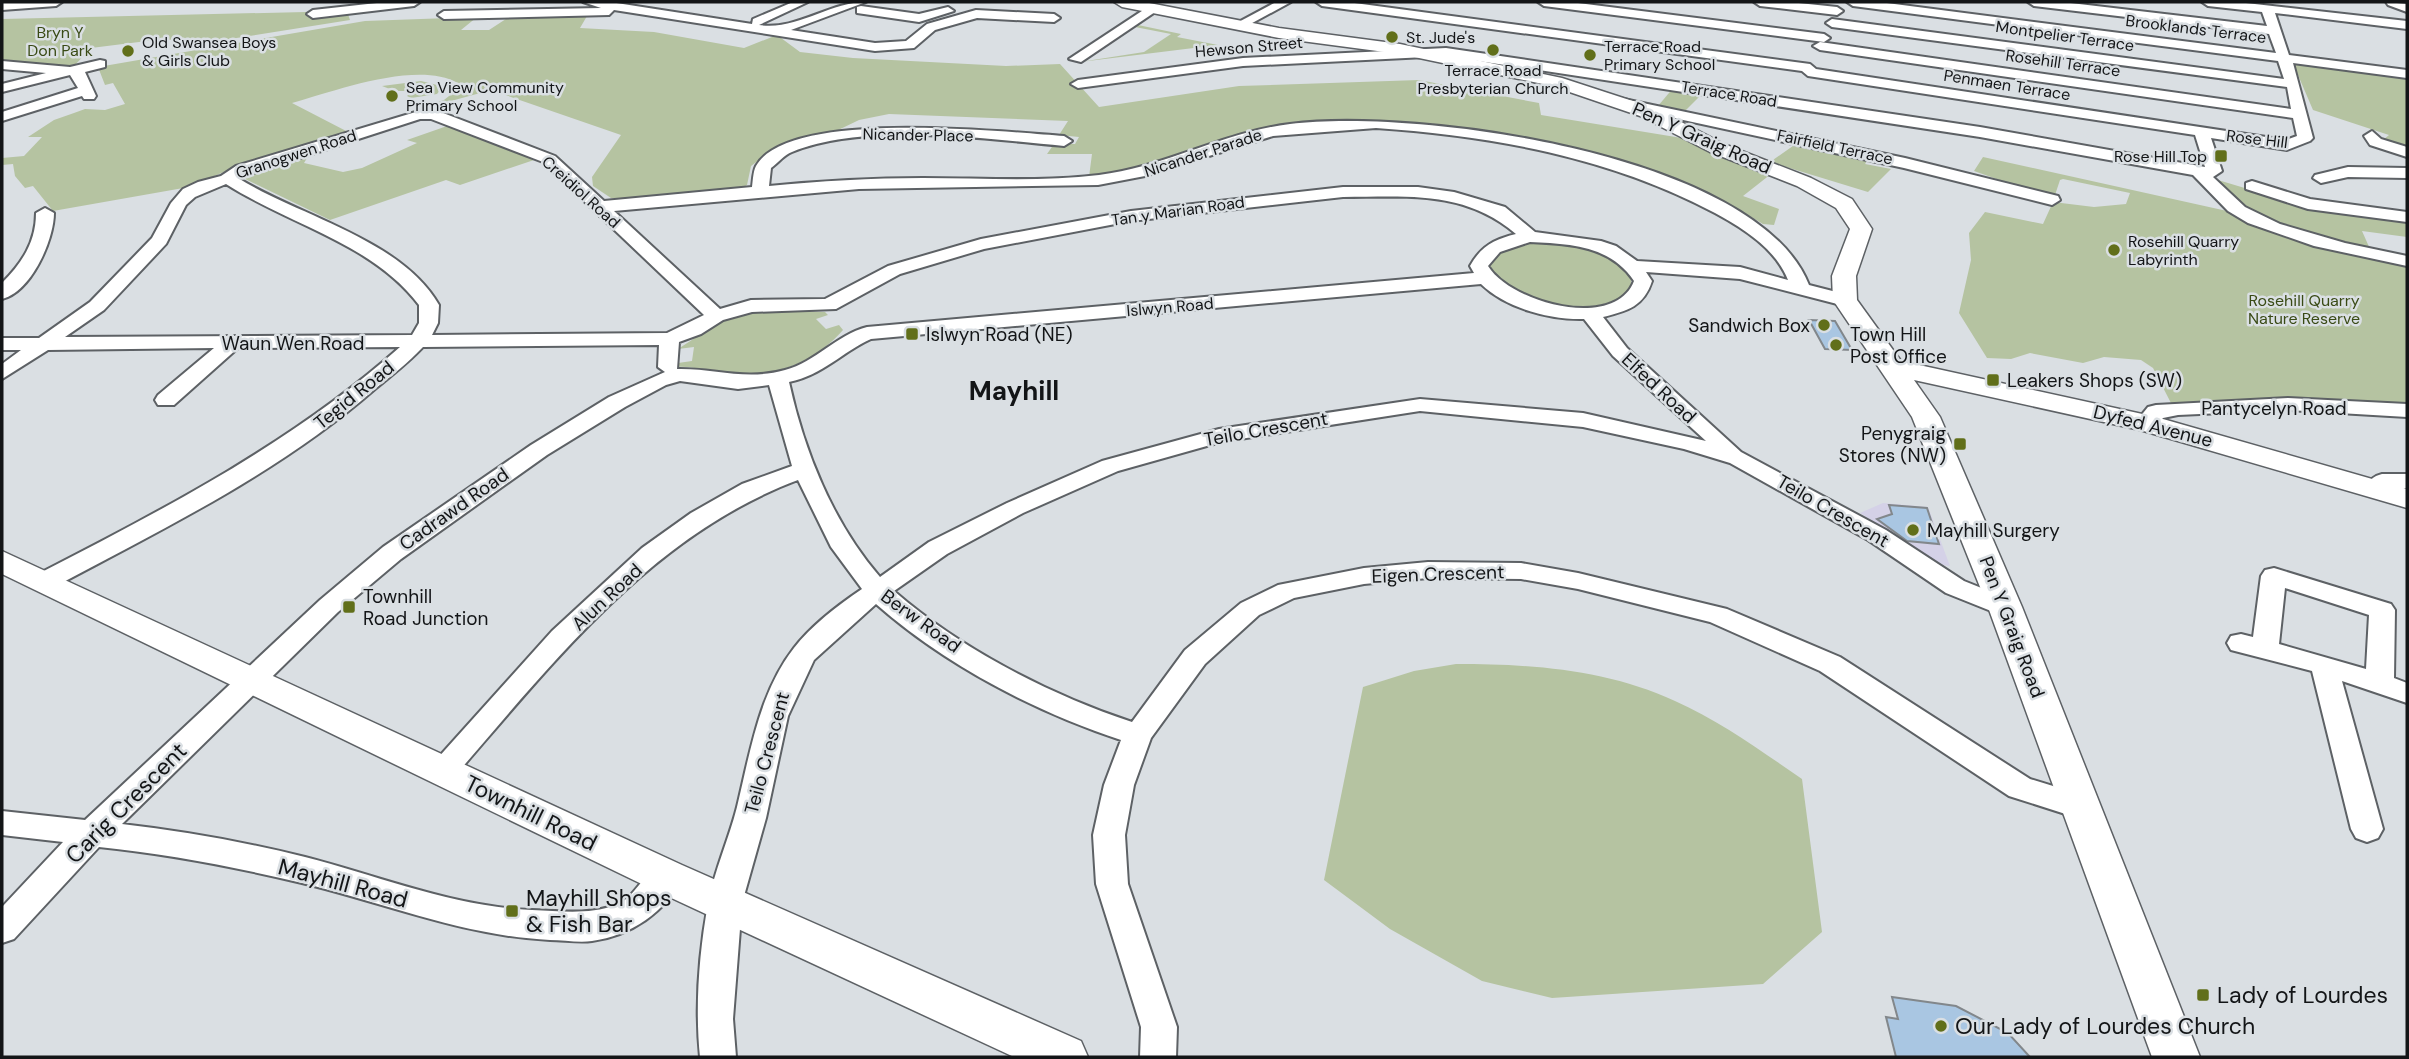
<svg xmlns="http://www.w3.org/2000/svg" width="2409" height="1059" viewBox="0 0 2409 1059" font-family="'DM Sans',sans-serif">
<rect width="100%" height="100%" fill="#dadfe3"/>
<polygon fill="#d4d1e7" points="1883,503 1928,507 1950,566 1942,565 1860,513"/>
<g fill="#b5c3a1">
<polygon points="347,11 350,20 230,39 155,40 91,48 74,66 2,64 2,19"/>
<path d="M587 16 580 28 654 32 744 48 777 35 800 52 853 58 1006 66 1060 64 1099 107 1239 86 1419 80 1539 103 1541 115 1694 140 1771 174 1743 196 1779 209 1774 225 1763 224 1726 202 1678 181 1558 145 1467 128 1380 120 1270 127 1166 162 1089 177 1092 154H1047L1054 144H1075L1079 137 1059 135 1068 121 889 114 859 120 830 134 775 148 751 166 747 185 737 191 627 199 611 198 593 186 592 177 621 135 491 90 404 114 444 100 459 88 458 83C417 60 335 91 292 103L350 133 233 168 189 187 53 211 33 186 25 188 15 176 13 164 2 165V158L24 156 42 137H28L54 120 74 113 85 109 105 110 125 104 113 83 105 85 98 67 365 21 477 17 461 30H489L509 17Z"/>
<polygon points="1138,25 1181,34 1177,37 1218,45 1080,62 1144,52 1171,34 1135,27"/>
<polygon points="2292,61 2407,76 2407,150 2383,140 2389,135 2313,110"/>
<polygon points="421,81 437,85 440,90 437,94 411,98 407,96 412,91 395,91 382,86"/>
<polygon points="1674,87 1704,92 1685,111 1658,106"/>
<polygon points="450,125 534,160 460,185 446,180 330,220 243,178 299,155 307,158 304,163 343,172 362,168 417,143 407,140"/>
<polygon points="1800,141 1870,157 1865,164 1891,169 1868,192 1770,162"/>
<polygon points="1983,157 2227,211 2244,209 2208,177 2325,212 2407,211 2407,237 2362,231 2374,258 2407,264 2407,407 2172,405 2153,368 2141,360 2104,357 2083,363 2030,353 2011,359 1987,358 1959,313 1971,260 1969,233 1985,212 2043,224 2053,202 2094,207 2126,204 2130,193 2063,179 2060,180 2054,198 2047,197 1974,171"/>
<path d="M1528 243C1557 241 1649 250 1628 294 1601 310 1558 314 1528 301 1514 295 1501 280 1489 271 1491 251 1512 247 1528 243Z"/>
<path d="M760 310 825 312 828 315 816 319 826 329 839 325 843 330C810 367 769 379 720 373 705 371 693 366 677 367L678 363 692 361 694 347 678 349 724 319Z"/>
<path d="M1456 664C1530 664 1606 669 1675 701 1720 721 1761 751 1802 779L1822 932 1763 984 1552 998 1482 981 1390 929 1324 880 1363 687 1414 671Z"/>
</g>
<g fill="#a9c6e2" stroke="#82878b" stroke-width="2">
<polygon points="1809,320 1835,321 1852,350 1825,349"/>
<polygon points="1889,505 1927,508 1939,544 1907,541 1877,519 1892,514"/>
<polygon points="1892,997 1956,1006 2008,1033 2030,1057 1896,1057 1886,1017 1898,1019"/>
</g>
<g fill="none" stroke-linecap="round" stroke-linejoin="round">
<defs>
<g id="minor">
<polygon points="2,2 62,2 56,6 2,10"/>
<polygon points="386,2 420,2 414,6 313,18 307,14 313,10"/>
<path d="M583 2H610L752 24 753 19 793 2H808L759 25C796 31 829 2 866 2L791 30 875 43 906 41 927 24 976 10 1054 14 1060 18 1054 22 977 18 935 30 914 48 875 51 614 10 609 15 444 19 438 15 444 11 601 8Z"/>
<polygon points="1276,2 1291,2 1243,28 1233,25"/>
<polygon points="1316,2 1347,2 1810,64 1816,69 2286,140 2297,136 2293,118 1820,50 1813,46 1820,42 2291,109 2287,87 1832,27 1826,23 1832,19 2284,79 2278,61 1853,6 1847,2 1879,2 2276,53 2269,34 2034,6 2028,2 2062,2 2267,26 2262,12 2208,6 2202,2 2237,2 2407,21 2407,29 2275,13 2289,55 2407,70 2407,78 2293,63 2313,138 2310,141 2287,150 2211,138 2222,171 2213,177 2245,207 2280,224 2345,243 2407,256 2407,266 2314,246 2248,223 2228,211 2193,175 1980,137 1446,56 1243,66 1078,88 1071,84 1078,80 1243,58 1446,48 1980,127 2205,167 2195,135 1808,76 1802,71 1322,6"/>
<polygon points="1538,2 1570,2 1824,34 1830,38 1824,42 1544,6"/>
<polygon points="1754,2 1789,2 1837,7 1843,11 1837,15 1760,6"/>
<polygon points="2386,2 2407,4 2407,12 2388,5"/>
<polygon points="1151,5 1161,8 1081,62 1069,59"/>
<polygon points="861,6 919,14 948,7 954,11 919,22 857,13 857,7"/>
<polygon points="100,60 105,61 105,67 85,72 96,96 94,99 84,99 82,96 2,121 2,112 78,88 70,75 2,92 2,84 46,73 2,69 2,61 70,67"/>
<polygon points="1619,98 1905,158 2058,196 2060,200 2052,205 1904,168 1614,105 1612,102"/>
<path d="M419 111H438L555 156 604 201 752 187C753 180 753 172 756 166 788 108 1005 132 1064 136L1072 141 1064 146C986 139 865 122 792 152 784 155 778 163 771 168L769 186C820 181 871 178 923 178 981 178 1041 182 1099 175 1165 167 1224 132 1290 124 1415 108 1757 153 1809 285L1852 296 1855 300 1852 304 1845 306 1740 279 1646 272 1652 281C1644 306 1628 311 1603 317L1627 348 1741 452 1886 530 1964 581 2014 601 2018 607 2014 613 2005 616 1996 613 1946 593 1868 540 1730 463 1684 449 1583 427 1420 411 1221 442 1118 471 1023 513 947 554 894 591C961 649 1048 694 1132 722L1185 650 1241 603 1278 585 1364 568 1428 562 1521 563 1578 573 1727 609 1840 657 2030 779 2092 798 2097 807 2092 816 2081 819 2009 796 1820 671 1710 622 1578 589 1521 579 1428 578 1364 584 1294 598 1259 615 1205 664 1151 738 1134 785 1125 835 1128 884 1177 1027 1176 1057H1140L1141 1027 1096 884 1093 835 1104 785 1121 740C1034 711 945 665 876 604L814 660 788 716 766 818 742 903 733 1019 736 1057H700C695 1008 699 953 708 904 714 871 729 839 737 807 750 753 759 693 794 648 811 626 838 605 862 589L831 547 798 480C651 535 553 663 453 778L442 781 431 778 427 770 552 631 642 548 691 513 742 484 792 466 769 385 738 389 680 381 666 385 625 407 547 455 401 559 338 612 122 824C183 831 245 842 305 857 379 876 454 907 532 910 561 911 588 915 616 905 641 896 646 856 679 867L683 877C666 912 630 936 592 941 579 943 563 940 550 940 464 936 385 903 302 883 235 867 167 854 99 847L14 939 2 943V907L63 842 2 835V811L85 820 320 600 383 547 531 445 609 397 665 372 658 367 659 345 423 347C408 363 391 376 375 389 280 472 165 528 54 587H36L32 581 36 575C164 509 291 444 400 347L238 348 174 405H158L155 400 158 395 214 348 48 350 2 379V364L21 350H2V338H39L90 302 152 238 171 203 183 189 198 182 221 176 236 166ZM420 119H431L543 162 704 315 667 333 432 335 438 323 439 305C401 239 299 216 238 178ZM1376 128C1493 136 1610 157 1715 213 1743 228 1776 249 1788 280L1740 267 1637 261 1616 246 1601 241 1535 232 1505 207 1454 192 1418 187H1343L1131 211 981 239 888 266 825 299 751 300 720 309 614 211 859 189 1098 185 1145 176 1273 136ZM226 184C290 225 372 243 419 305V323L412 335 65 337 104 310 166 244 186 205 195 197ZM1343 197C1408 197 1464 190 1516 234 1495 239 1481 246 1470 266L1474 273 867 327C836 335 816 362 785 370 746 381 714 368 677 369L679 342 701 334 723 320 752 312 836 309 900 274 984 249 1131 221ZM1530 242C1569 244 1610 245 1634 281 1615 331 1511 303 1488 266L1500 252ZM1481 284C1506 308 1549 320 1584 319L1613 356 1706 441 1583 413 1420 399 1219 429 1102 461 1007 503 929 542 880 577C833 523 804 451 789 382 823 375 842 352 871 339Z"/>
<polygon points="2372,131 2381,139 2407,147 2407,157 2370,145 2364,136"/>
<polygon points="2348,167 2407,168 2407,178 2348,177 2321,183 2313,178 2315,175"/>
<polygon points="2252,181 2310,199 2407,212 2407,222 2308,209 2246,189 2246,183"/>
<path d="M45 208 54 213C54 240 31 292 2 299V283C22 263 36 242 36 213Z"/>
<polygon points="2288,398 2407,404 2407,417 2288,410 2178,415 2163,418 2154,428 2146,430 2135,423 2148,407 2156,405"/>
<path d="M2382 474H2407V488H2388C2382 496 2376 496 2367 494L2363 489C2369 481 2373 476 2382 474Z"/>
<path d="M2274 568 2391 604 2395 610 2394 678 2407 683V703L2342 681 2383 829 2378 838 2367 842 2356 838 2351 829 2312 671 2231 650 2227 643 2231 636 2241 634 2253 637 2261 576 2265 570ZM2285 588 2369 615 2366 669 2279 644Z"/>
</g>
<g id="tertiary">
<polygon points="1114,2 1144,2 1279,28 1400,44 1562,78 1654,108 1724,144 1811,178 1852,199 1872,229 1856,276 1857,300 1901,361 2156,417 2407,489 2407,508 2140,430 1914,380 1940,417 2022,607 2200,1057 2152,1057 1988,607 1912,417 1833,300 1832,276 1850,229 1836,208 1797,186 1710,152 1640,116 1552,86 1400,54 1279,38 1122,7"/>
<polygon points="2,551 682,865 1081,1041 1088,1057 1014,1057 652,889 2,574"/>
</g>
</defs>
<use href="#minor" stroke="#5d6165" stroke-width="4"/>
<use href="#tertiary" stroke="#5d6165" stroke-width="3"/>
<use href="#minor" fill="#fff" fill-rule="evenodd"/>
<use href="#tertiary" fill="#fff" fill-rule="evenodd"/>
</g>
<g fill="#616f1a" stroke="#dadfe3" stroke-width="2.5">
<circle cx="1392" cy="37" r="7"/>
<circle cx="1493" cy="50" r="7"/>
<circle cx="128" cy="51" r="7"/>
<circle cx="1590" cy="55" r="7"/>
<circle cx="392" cy="96" r="7"/>
<rect x="2214" y="149" width="14" height="14" rx="3.5"/>
<circle cx="2114" cy="250" r="7"/>
<circle cx="1824" cy="325" r="7"/>
<rect x="905" y="327" width="14" height="14" rx="3.5"/>
<circle cx="1836" cy="345" r="7"/>
<rect x="1986" y="373" width="14" height="14" rx="3.5"/>
<rect x="1953" y="437" width="14" height="14" rx="3.5"/>
<circle cx="1913" cy="530" r="7"/>
<rect x="342" y="600" width="14" height="14" rx="3.5"/>
<rect x="505" y="904" width="14" height="14" rx="3.5"/>
<rect x="2196" y="988" width="14" height="14" rx="3.5"/>
<circle cx="1941" cy="1026" r="7"/>
</g>
<g text-anchor="middle" dominant-baseline="central" stroke-width="5" stroke-linejoin="round" paint-order="stroke">
<g font-size="16" fill="#131517" stroke="#dadfe3">
<text transform="translate(2196 29) rotate(7)">Brooklands Terrace</text>
<text transform="translate(2065 36) rotate(8)">Montpelier Terrace</text>
<text transform="translate(1249 47) rotate(-5)">Hewson Street</text>
<text transform="translate(2063 63) rotate(8)">Rosehill Terrace</text>
<text transform="translate(2007 85) rotate(9)">Penmaen Terrace</text>
<text transform="translate(1729 94) rotate(9)">Terrace Road</text>
<text transform="translate(918 135) rotate(1)">Nicander Place</text>
<text transform="translate(2257 139) rotate(7)">Rose Hill</text>
<text transform="translate(1835 147) rotate(12)">Fairfield Terrace</text>
<text transform="translate(1203 153) rotate(-18)">Nicander Parade</text>
<text transform="translate(296 154) rotate(-18)">Granogwen Road</text>
<text transform="translate(581 192) rotate(42)">Creidiol Road</text>
<text transform="translate(1178 211) rotate(-8)">Tan y Marian Road</text>
<text transform="translate(1170 307) rotate(-5)">Islwyn Road</text>
</g>
<g font-size="16" fill="#394a15" stroke="#dadfe3">
<text x="60" y="32">Bryn Y<tspan x="60" dy="18">Don Park</tspan></text>
<text x="2304" y="300">Rosehill Quarry<tspan x="2304" dy="18">Nature Reserve</tspan></text>
</g>
<g font-size="16" fill="#131517" stroke="#dadfe3" text-anchor="start">
<text x="1406" y="37">St. Jude's</text>
<text x="142" y="42">Old Swansea Boys<tspan x="142" dy="18">&amp; Girls Club</tspan></text>
<text x="1604" y="46">Terrace Road<tspan x="1604" dy="18">Primary School</tspan></text>
<text x="1493" y="70" text-anchor="middle">Terrace Road<tspan x="1493" dy="18">Presbyterian Church</tspan></text>
<text x="406" y="87">Sea View Community<tspan x="406" dy="18">Primary School</tspan></text>
<text x="2207" y="156" text-anchor="end">Rose Hill Top</text>
<text x="2128" y="241">Rosehill Quarry<tspan x="2128" dy="18">Labyrinth</tspan></text>
</g>
<g font-size="19" fill="#131517" stroke="#dadfe3">
<text transform="translate(1702 138) rotate(24)">Pen Y Graig Road</text>
<text x="293" y="343">Waun Wen Road</text>
<text transform="translate(1659 388) rotate(43)">Elfed Road</text>
<text transform="translate(354 395) rotate(-39)">Tegid Road</text>
<text x="2274" y="408">Pantycelyn Road</text>
<text transform="translate(2153 426) rotate(14)">Dyfed Avenue</text>
<text transform="translate(1266 429) rotate(-10)">Teilo Crescent</text>
<text transform="translate(454 509) rotate(-35)">Cadrawd Road</text>
<text transform="translate(1833 511) rotate(30)">Teilo Crescent</text>
<text transform="translate(1438 574) rotate(-2)">Eigen Crescent</text>
<text transform="translate(607 597) rotate(-43)">Alun Road</text>
<text transform="translate(921 621) rotate(36)">Berw Road</text>
<text transform="translate(2012 627) rotate(69)">Pen Y Graig Road</text>
<text transform="translate(767 753) rotate(-75)">Teilo Crescent</text>
</g>
<g font-size="19" fill="#131517" stroke="#dadfe3" text-anchor="start">
<text x="1810" y="325" text-anchor="end">Sandwich Box</text>
<text x="926" y="334">Islwyn Road (NE)</text>
<text x="1850" y="334">Town Hill<tspan x="1850" dy="22">Post Office</tspan></text>
<text x="2007" y="380">Leakers Shops (SW)</text>
<text x="1946" y="433" text-anchor="end">Penygraig<tspan x="1946" dy="22">Stores (NW)</tspan></text>
<text x="1927" y="530">Mayhill Surgery</text>
<text x="363" y="596">Townhill<tspan x="363" dy="22">Road Junction</tspan></text>
</g>
<g font-size="23" fill="#131517" stroke="#dadfe3">
<text transform="translate(126 803) rotate(-45)">Carig Crescent</text>
<text transform="translate(531 813) rotate(26)">Townhill Road</text>
<text transform="translate(343 883) rotate(15)">Mayhill Road</text>
</g>
<g font-size="23" fill="#131517" stroke="#dadfe3" text-anchor="start">
<text x="526" y="898">Mayhill Shops<tspan x="526" dy="26">&amp; Fish Bar</tspan></text>
<text x="2217" y="995">Lady of Lourdes</text>
<text x="1955" y="1026">Our Lady of Lourdes Church</text>
</g>
<g font-size="26" font-weight="bold" fill="#131517" stroke="#dadfe3">
<text x="1014" y="391">Mayhill</text>
</g>
</g>
<rect width="2409" height="1059" fill="none" stroke="#131517" stroke-width="7"/>
</svg>
